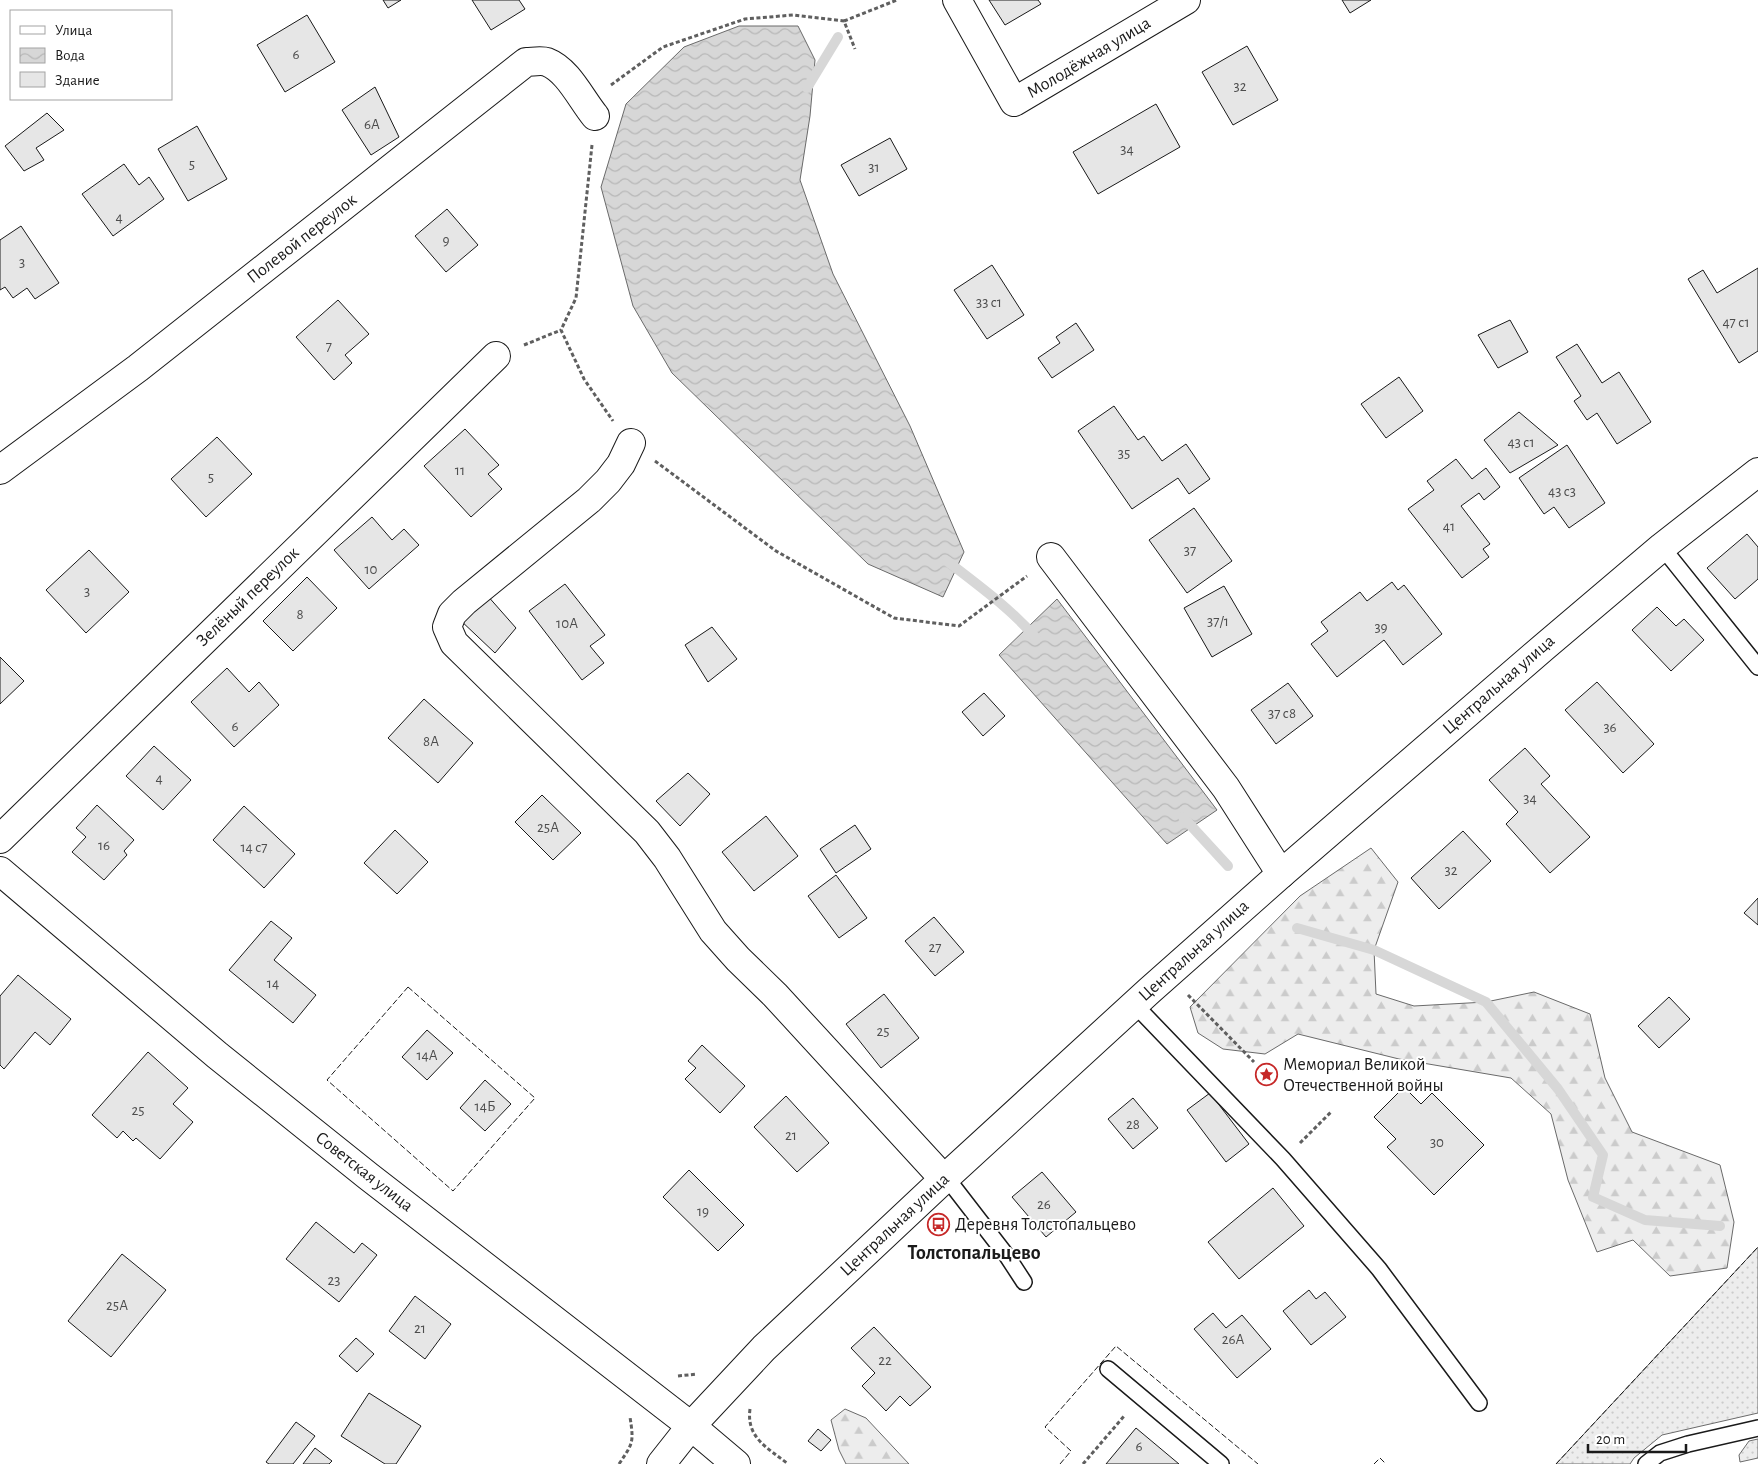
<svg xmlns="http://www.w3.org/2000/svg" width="1758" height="1464" viewBox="0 0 1758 1464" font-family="'Alegreya Sans',sans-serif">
<defs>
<pattern id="grass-dots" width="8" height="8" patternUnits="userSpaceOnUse" patternTransform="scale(1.25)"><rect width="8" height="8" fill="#ededed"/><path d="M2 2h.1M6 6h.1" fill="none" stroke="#cbcbcb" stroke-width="1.8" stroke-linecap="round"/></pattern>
<pattern id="forest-firs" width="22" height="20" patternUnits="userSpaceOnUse" patternTransform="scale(1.25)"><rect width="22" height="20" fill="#ededed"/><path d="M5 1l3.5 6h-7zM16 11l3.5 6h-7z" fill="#cbcbcb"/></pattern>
<pattern id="water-waves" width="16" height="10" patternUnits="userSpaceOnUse" patternTransform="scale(1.25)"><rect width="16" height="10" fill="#d7d7d7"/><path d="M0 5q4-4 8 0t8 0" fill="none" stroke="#b8b8b8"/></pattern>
</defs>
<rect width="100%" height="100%" fill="#fff"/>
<g fill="url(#grass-dots)" stroke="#6a6a6a">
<polygon points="1758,1247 1758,1413 1662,1435 1634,1458 1630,1464 1556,1464"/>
<polygon points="1758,1439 1758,1458 1740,1462 1739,1455 1749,1441"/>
</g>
<g fill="url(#forest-firs)" stroke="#6a6a6a">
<polygon points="1371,848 1398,882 1374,950 1376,994 1414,1006 1486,1002 1534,992 1590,1014 1605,1078 1632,1132 1720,1165 1734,1222 1727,1268 1670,1276 1633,1240 1597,1252 1568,1180 1551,1114 1511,1078 1399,1059 1298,1034 1265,1054 1223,1049 1198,1033 1190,1007 1300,896"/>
<polygon points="845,1409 866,1418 909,1464 846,1464 839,1450 831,1420"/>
</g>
<g fill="url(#water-waves)" stroke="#6a6a6a">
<polygon points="739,26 798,26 815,60 810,116 800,180 833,274 910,426 964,552 943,597 868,564 672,373 633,306 601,187 626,104 684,47"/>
<polygon points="1057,599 1217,810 1167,844 999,655"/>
</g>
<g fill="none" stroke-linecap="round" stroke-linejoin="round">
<g stroke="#d7d7d7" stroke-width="10">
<polyline points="807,88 838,37"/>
<path d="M947 561C978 585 1010 608 1036 638"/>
<polyline points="1183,817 1228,866"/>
<polyline points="1297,928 1374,950 1486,1002 1558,1089 1603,1155 1593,1197 1645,1220 1720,1226"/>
</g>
</g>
<g fill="#e6e6e6" stroke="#1a1a1a">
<polygon points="383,0 401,0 388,8"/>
<polygon points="472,0 519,0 525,9 491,30"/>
<polygon points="989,0 1038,0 1041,4 1005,25"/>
<polygon points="1342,0 1371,0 1350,13"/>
<polygon points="307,15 335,62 285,92 257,45"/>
<polygon points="1247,46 1278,100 1233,125 1202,72"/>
<polygon points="375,87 399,137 371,155 342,110"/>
<polygon points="1156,104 1180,147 1098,194 1073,152"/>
<polygon points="47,113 64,130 36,148 44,160 24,171 5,146"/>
<polygon points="197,126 227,179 188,201 158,149"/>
<polygon points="890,138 907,169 859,196 841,165"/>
<polygon points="124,164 139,185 149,177 164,199 113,236 82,194"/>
<polygon points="447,209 478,245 446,272 415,236"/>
<polygon points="21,226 59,283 35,299 27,288 13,298 5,287 0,290 0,240"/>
<polygon points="992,265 1024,315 987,339 954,290"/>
<polygon points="1758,268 1758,351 1739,363 1688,279 1703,270 1717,293"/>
<polygon points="338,300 369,334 345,355 352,363 334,380 296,337"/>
<polygon points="1510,320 1528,352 1498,368 1478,335"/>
<polygon points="1076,323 1094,350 1052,378 1038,358 1060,343 1056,337"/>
<polygon points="1577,344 1602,383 1619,372 1651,422 1617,444 1597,413 1587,420 1574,401 1581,396 1556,357"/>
<polygon points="1399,377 1423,411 1386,438 1361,404"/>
<polygon points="1114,406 1138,440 1144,436 1162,461 1186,444 1210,479 1189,494 1178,478 1132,509 1078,431"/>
<polygon points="1519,412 1558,445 1510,473 1484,440"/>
<polygon points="465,429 499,465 488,474 502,489 471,517 424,466"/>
<polygon points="217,437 252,474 206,517 171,479"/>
<polygon points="1567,445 1605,503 1569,528 1554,507 1544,514 1519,478"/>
<polygon points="1456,459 1472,479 1486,468 1500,487 1484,500 1479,493 1461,506 1490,544 1483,549 1489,557 1462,578 1408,509 1434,490 1427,481"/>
<polygon points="1194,508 1232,561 1187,593 1149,540"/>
<polygon points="372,517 392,540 404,529 419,545 369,589 334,550"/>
<polygon points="1747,534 1758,547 1758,579 1735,599 1707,568"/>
<polygon points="89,550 129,592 86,633 46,590"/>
<polygon points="307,577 337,608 293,651 263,621"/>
<polygon points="1392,582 1398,590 1404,585 1442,634 1403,665 1384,640 1337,677 1311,644 1328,631 1321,622 1360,592 1367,601"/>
<polygon points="565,584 605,635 590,646 604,663 582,680 529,611"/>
<polygon points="1224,586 1252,634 1212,657 1184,608"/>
<polygon points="486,594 516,628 495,653 458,618"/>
<polygon points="1657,607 1676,626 1684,619 1704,640 1671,671 1632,630"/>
<polygon points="712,627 737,659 708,682 685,645"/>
<polygon points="0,657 24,681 0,704"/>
<polygon points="227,668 249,692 259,682 279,705 234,747 191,702"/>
<polygon points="1597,682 1654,744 1623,773 1565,710"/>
<polygon points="1288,683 1313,716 1276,744 1251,710"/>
<polygon points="984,693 1005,716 983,736 962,712"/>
<polygon points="424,699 473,743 438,783 388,738"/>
<polygon points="154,746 191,780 163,810 126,776"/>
<polygon points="1525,748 1550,776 1541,784 1590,837 1550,873 1506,824 1518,812 1489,780"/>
<polygon points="688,773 710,794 680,826 656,801"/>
<polygon points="542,795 581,833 553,860 515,822"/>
<polygon points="97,805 134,840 124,851 127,855 104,880 72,852 86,837 76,828"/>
<polygon points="244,806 295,854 264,888 213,840"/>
<polygon points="766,816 798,856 754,891 722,852"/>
<polygon points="855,825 871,849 836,873 820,849"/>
<polygon points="395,830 428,862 397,894 364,863"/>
<polygon points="1463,831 1491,861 1439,909 1411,878"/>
<polygon points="836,875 867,918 839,938 808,896"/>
<polygon points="1758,898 1758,925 1744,913"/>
<polygon points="934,917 964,952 935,976 905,941"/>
<polygon points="271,921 292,938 274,960 316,995 293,1023 229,970"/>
<polygon points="18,975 71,1019 50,1045 35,1032 4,1069 0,1065 0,996"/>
<polygon points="884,994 919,1038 881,1068 846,1024"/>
<polygon points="1669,997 1690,1019 1659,1048 1638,1026"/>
<polygon points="427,1030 453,1053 427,1080 402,1057"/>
<polygon points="702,1045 745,1086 720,1113 685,1079 696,1068 688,1061"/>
<polygon points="148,1052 188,1088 173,1104 193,1122 160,1159 136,1138 133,1141 123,1131 117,1138 92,1115"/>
<polygon points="485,1080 511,1104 485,1131 460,1108"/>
<polygon points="1404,1087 1421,1104 1432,1093 1484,1145 1434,1195 1387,1147 1396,1139 1374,1117"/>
<polygon points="1210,1093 1249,1144 1226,1162 1187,1110"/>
<polygon points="786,1096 829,1143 797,1172 754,1127"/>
<polygon points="1133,1098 1158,1128 1133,1149 1108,1119"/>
<polygon points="689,1170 744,1225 718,1251 663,1197"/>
<polygon points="1042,1172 1076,1212 1046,1237 1012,1197"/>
<polygon points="1273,1188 1304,1226 1239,1279 1208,1242"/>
<polygon points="316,1222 354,1253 362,1243 377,1255 339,1302 286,1259"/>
<polygon points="122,1254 166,1290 111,1357 68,1321"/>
<polygon points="1309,1290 1316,1299 1325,1292 1346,1317 1311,1345 1283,1311"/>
<polygon points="415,1296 451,1324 425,1359 389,1331"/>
<polygon points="1213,1313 1226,1328 1242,1315 1271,1349 1237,1378 1194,1329"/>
<polygon points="874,1327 931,1387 910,1406 900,1396 886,1411 862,1386 875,1373 851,1348"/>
<polygon points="356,1338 374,1354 357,1372 339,1356"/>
<polygon points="369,1393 421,1426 396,1464 385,1464 341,1436"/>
<polygon points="296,1422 315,1436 293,1464 269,1464 266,1462"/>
<polygon points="1136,1428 1179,1464 1106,1464"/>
<polygon points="818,1429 831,1440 821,1451 808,1441"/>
<polygon points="315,1448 332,1461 329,1464 303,1464"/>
</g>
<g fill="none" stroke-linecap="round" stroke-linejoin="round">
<defs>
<g id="lane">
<polyline points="1662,547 1758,667"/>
<polyline points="1134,1004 1283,1159 1379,1269 1479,1403"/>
<polyline points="946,1177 1007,1256 1024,1282"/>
<polyline points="1108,1369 1221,1464"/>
<polyline points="1646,1464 1660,1453 1688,1444 1758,1428"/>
</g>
<g id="street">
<polyline points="957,0 1014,102 1186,0"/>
<polyline points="631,443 621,464 608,481 589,500 464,602 452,614 447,627 454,643 647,832 667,858 713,931 738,959 775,995 944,1179"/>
<path d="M0 470 138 368 526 62C532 62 541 60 547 62 568 70 581 99 595 116"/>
<polyline points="1051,557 1226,788 1281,874"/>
<polyline points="0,839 496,356"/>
</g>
<g id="secondary">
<polyline points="0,871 217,1055 368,1176 691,1426 736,1464"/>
<polyline points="661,1464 691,1426 764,1348 944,1179 1149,991 1281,874 1544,647 1662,547 1758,472"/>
</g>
</defs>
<use href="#lane" stroke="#1a1a1a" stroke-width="18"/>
<use href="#street" stroke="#1a1a1a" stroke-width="30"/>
<use href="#secondary" stroke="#1a1a1a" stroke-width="30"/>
<g stroke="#5f5f5f" stroke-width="3" stroke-dasharray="4 2.5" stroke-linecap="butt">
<polyline points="844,21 897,0"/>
<polyline points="611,85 663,47 745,19 793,15 844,21 855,49"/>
<polyline points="592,145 576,298 561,330 584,379 613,421"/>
<polyline points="524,345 561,330"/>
<polyline points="655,461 776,551 894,618 959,626 1027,576"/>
<polyline points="1188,995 1254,1062"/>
<polyline points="1300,1143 1332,1111"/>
<polyline points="678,1376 697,1374"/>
<path d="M750 1409C746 1438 768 1448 788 1464"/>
<path d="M619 1464C633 1443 634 1443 630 1417"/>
<polyline points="1083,1464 1125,1415"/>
</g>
<use href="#lane" stroke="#fff" stroke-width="15"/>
<use href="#street" stroke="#fff" stroke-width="28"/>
<use href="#secondary" stroke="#fff" stroke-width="28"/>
<g stroke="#1a1a1a" stroke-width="1" stroke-dasharray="6 2.5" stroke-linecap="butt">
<polygon points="408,987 535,1098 453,1191 327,1080"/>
<polyline points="1060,1464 1071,1451 1045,1427 1116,1346 1258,1464"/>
<polyline points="1374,1464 1380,1458 1386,1464"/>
<polyline points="1556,1464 1758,1247"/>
</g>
</g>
<defs>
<symbol id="sight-ring" viewBox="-11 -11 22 22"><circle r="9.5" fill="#fff" stroke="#c62828" stroke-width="1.5"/><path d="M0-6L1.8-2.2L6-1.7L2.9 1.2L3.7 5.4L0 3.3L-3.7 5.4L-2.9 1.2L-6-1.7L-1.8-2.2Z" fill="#c62828"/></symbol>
<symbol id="bus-ring" viewBox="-11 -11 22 22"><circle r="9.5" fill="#fff" stroke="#c62828" stroke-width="1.5"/><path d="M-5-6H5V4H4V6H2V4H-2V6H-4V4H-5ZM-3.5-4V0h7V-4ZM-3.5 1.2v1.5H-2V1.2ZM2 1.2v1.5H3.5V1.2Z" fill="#c62828"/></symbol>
</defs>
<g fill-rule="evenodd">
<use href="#sight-ring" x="1254" y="1062" width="25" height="25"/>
<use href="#bus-ring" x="926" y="1212" width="25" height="25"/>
</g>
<g text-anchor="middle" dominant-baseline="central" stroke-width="4" stroke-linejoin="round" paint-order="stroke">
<g font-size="15" fill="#4d4d4d">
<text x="296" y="54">6</text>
<text x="1240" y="86">32</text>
<text x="372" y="124">6А</text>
<text x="1127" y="149">34</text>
<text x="192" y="164">5</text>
<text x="874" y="167">31</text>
<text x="119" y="217">4</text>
<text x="446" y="240">9</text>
<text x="22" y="262">3</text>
<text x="989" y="302">33 с1</text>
<text x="1736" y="322">47 с1</text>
<text x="329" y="346">7</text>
<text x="1521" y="442">43 с1</text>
<text x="1124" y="453">35</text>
<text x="460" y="470">11</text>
<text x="211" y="477">5</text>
<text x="1562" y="491">43 с3</text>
<text x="1449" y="526">41</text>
<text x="1190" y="550">37</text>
<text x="371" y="569">10</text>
<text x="87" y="591">3</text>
<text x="300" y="614">8</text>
<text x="1218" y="621">37/1</text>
<text x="567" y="623">10А</text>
<text x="1381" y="627">39</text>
<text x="1282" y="713">37 с8</text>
<text x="235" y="726">6</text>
<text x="1610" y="727">36</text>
<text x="431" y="741">8А</text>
<text x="159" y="778">4</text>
<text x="1530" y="798">34</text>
<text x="548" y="827">25А</text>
<text x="104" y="845">16</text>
<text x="254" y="847">14 с7</text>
<text x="1451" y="870">32</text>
<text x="935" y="947">27</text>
<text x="273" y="983">14</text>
<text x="883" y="1031">25</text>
<text x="427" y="1055">14А</text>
<text x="485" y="1106">14Б</text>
<text x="138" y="1110">25</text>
<text x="1133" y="1124">28</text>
<text x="791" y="1135">21</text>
<text x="1437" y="1142">30</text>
<text x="1044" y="1204">26</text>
<text x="703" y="1211">19</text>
<text x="334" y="1280">23</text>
<text x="117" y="1305">25А</text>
<text x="420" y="1328">21</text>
<text x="1233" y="1339">26А</text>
<text x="885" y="1360">22</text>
<text x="1139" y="1446">6</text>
</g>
<g font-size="18" fill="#1a1a1a" stroke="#fff">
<text transform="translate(1089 58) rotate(-31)">Молодёжная улица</text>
<text transform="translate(302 239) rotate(-38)">Полевой переулок</text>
<text transform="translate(248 597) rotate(-44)">Зелёный переулок</text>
<text transform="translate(1499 685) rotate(-41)">Центральная улица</text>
<text transform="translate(1194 951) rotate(-42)">Центральная улица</text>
<text transform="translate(364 1172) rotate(38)">Советская улица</text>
<text transform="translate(895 1225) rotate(-43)">Центральная улица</text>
</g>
<g font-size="18" fill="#1a1a1a" stroke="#fff" text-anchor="start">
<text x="1283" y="1065">Мемориал Великой<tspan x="1283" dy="21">Отечественной войны</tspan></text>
<text x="955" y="1225">Деревня Толстопальцево</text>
</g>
<g font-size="20" font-weight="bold" fill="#1a1a1a" stroke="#fff">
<text x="974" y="1253">Толстопальцево</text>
</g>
</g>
<rect x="10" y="10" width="162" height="90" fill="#ffffff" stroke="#a3a3a3"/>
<rect x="20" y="26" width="25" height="8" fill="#ffffff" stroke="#a3a3a3"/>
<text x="55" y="35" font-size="15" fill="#1a1a1a">Улица</text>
<rect x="20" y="48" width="25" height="15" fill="url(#water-waves)" stroke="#a3a3a3"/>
<text x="55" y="60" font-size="15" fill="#1a1a1a">Вода</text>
<rect x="20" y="72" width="25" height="15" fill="#e6e6e6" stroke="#a3a3a3"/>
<text x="55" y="85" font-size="15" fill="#1a1a1a">Здание</text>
<path d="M1588 1444v8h98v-8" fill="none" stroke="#1a1a1a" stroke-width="2.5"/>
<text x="1596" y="1444" font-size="15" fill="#1a1a1a" stroke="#ffffff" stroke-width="4" paint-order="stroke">20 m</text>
</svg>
